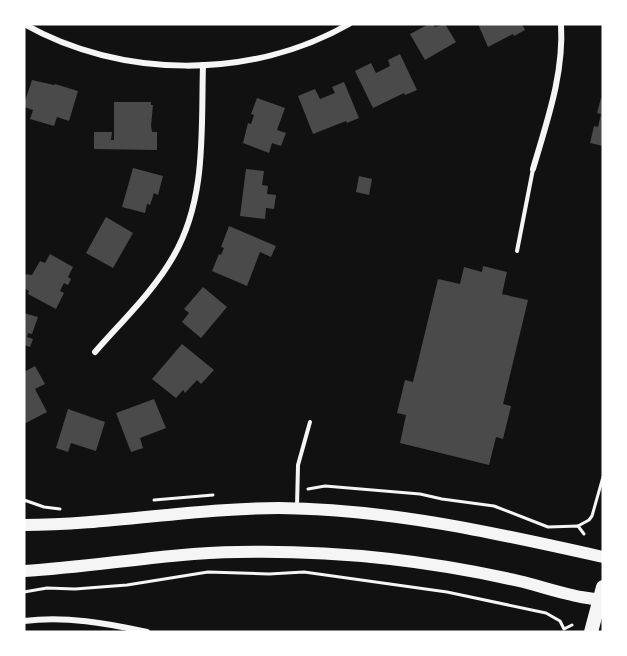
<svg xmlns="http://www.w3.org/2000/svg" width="627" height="656" viewBox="0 0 627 656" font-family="Barlow,sans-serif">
<rect width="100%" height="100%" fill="#111"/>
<g fill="#4a4a4a">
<polygon points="429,24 433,24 435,27 445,24 456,42 425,60 410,34"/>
<polygon points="478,24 522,24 525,30 514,36 513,34 488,47"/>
<polygon points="400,54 417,90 405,95 404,93 373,108 355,71 371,63 376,73 390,66 388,60"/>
<polygon points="32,80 54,85 55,84 78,91 69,121 57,117 54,126 30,119 33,110 24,107 24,104"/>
<polygon points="344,82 359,118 347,123 346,121 313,134 298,96 315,89 320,99 335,93 332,87"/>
<polygon points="257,98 285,108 277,130 286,133 281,146 272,143 269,153 243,143 248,123 251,124 254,115 251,114"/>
<polygon points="601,98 603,98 603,146 590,143 594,126 598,127 601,114 597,113"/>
<polygon points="114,102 151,102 151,105 153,105 151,126 152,132 157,132 157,150 94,149 94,132 112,132 111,140 114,140"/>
<polygon points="133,168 163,176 158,195 154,193 150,205 147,204 145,213 122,207"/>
<polygon points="246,169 264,171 262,185 268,186 267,194 276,195 274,209 266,208 265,219 240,216"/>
<polygon points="359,176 372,179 369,195 356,192"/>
<polygon points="106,217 133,233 113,268 86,253"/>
<polygon points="229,226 276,246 271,257 260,252 247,286 212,271 219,254 221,255 224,248 221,247"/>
<polygon points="50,254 73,267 68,277 71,279 68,285 64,283 60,291 64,293 56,309 28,294 29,291 24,288 24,274 32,275 40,261 45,263"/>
<polygon points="483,266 507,272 502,294 528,300 503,404 511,406 503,439 496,437 489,465 400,443 406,415 397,413 405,380 413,382 438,279 460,284 464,267 482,272"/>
<polygon points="203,287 227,307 201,338 182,322 189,313 184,309"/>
<polygon points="24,313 38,317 32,334 28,333 27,337 33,339 30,347 24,345"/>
<polygon points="182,344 214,370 201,384 197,380 185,393 183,390 176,398 152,379"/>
<polygon points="35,366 45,384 35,389 47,412 24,424 24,372"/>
<polygon points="154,399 166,428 140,438 143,448 131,452 116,413"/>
<polygon points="68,409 105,422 96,451 71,443 68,452 56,448"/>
</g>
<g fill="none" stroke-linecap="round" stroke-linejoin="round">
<g stroke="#f5f5f5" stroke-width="3">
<polyline points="308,489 325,486 420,494 442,499 494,506 548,527 578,526 584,534"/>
<polyline points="24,500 44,507 60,509"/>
<polyline points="154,500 213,495"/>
<polyline points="578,526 589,520 592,516 603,477"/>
<polyline points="24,592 47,588 75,589 127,585 208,572 269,574 304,572 447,592 546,613 560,621 564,629 572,625"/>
</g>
<g stroke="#f5f5f5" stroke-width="4">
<polyline points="517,251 533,169"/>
<polyline points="297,506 298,465 310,422"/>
</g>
<g stroke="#f5f5f5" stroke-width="6">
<path d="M24 24C121 79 251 80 349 24"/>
<path d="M533 169C547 121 564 74 561 24"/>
<path d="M95 352C121 322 153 292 173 257 207 199 201 130 203 65"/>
<path d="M24 621C66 616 106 623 147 632"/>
</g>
<g stroke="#f5f5f5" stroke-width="12">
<path d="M24 525C109 525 193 508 279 508 389 509 496 533 603 557"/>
<path d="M24 571C95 567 166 553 238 552 332 550 427 560 519 581 536 585 554 591 572 595 582 598 593 598 603 601"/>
</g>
<polyline stroke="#f5f5f5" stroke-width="14" points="591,632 603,587"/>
</g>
<rect width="627" height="656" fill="none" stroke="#ffffff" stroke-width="51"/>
</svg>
